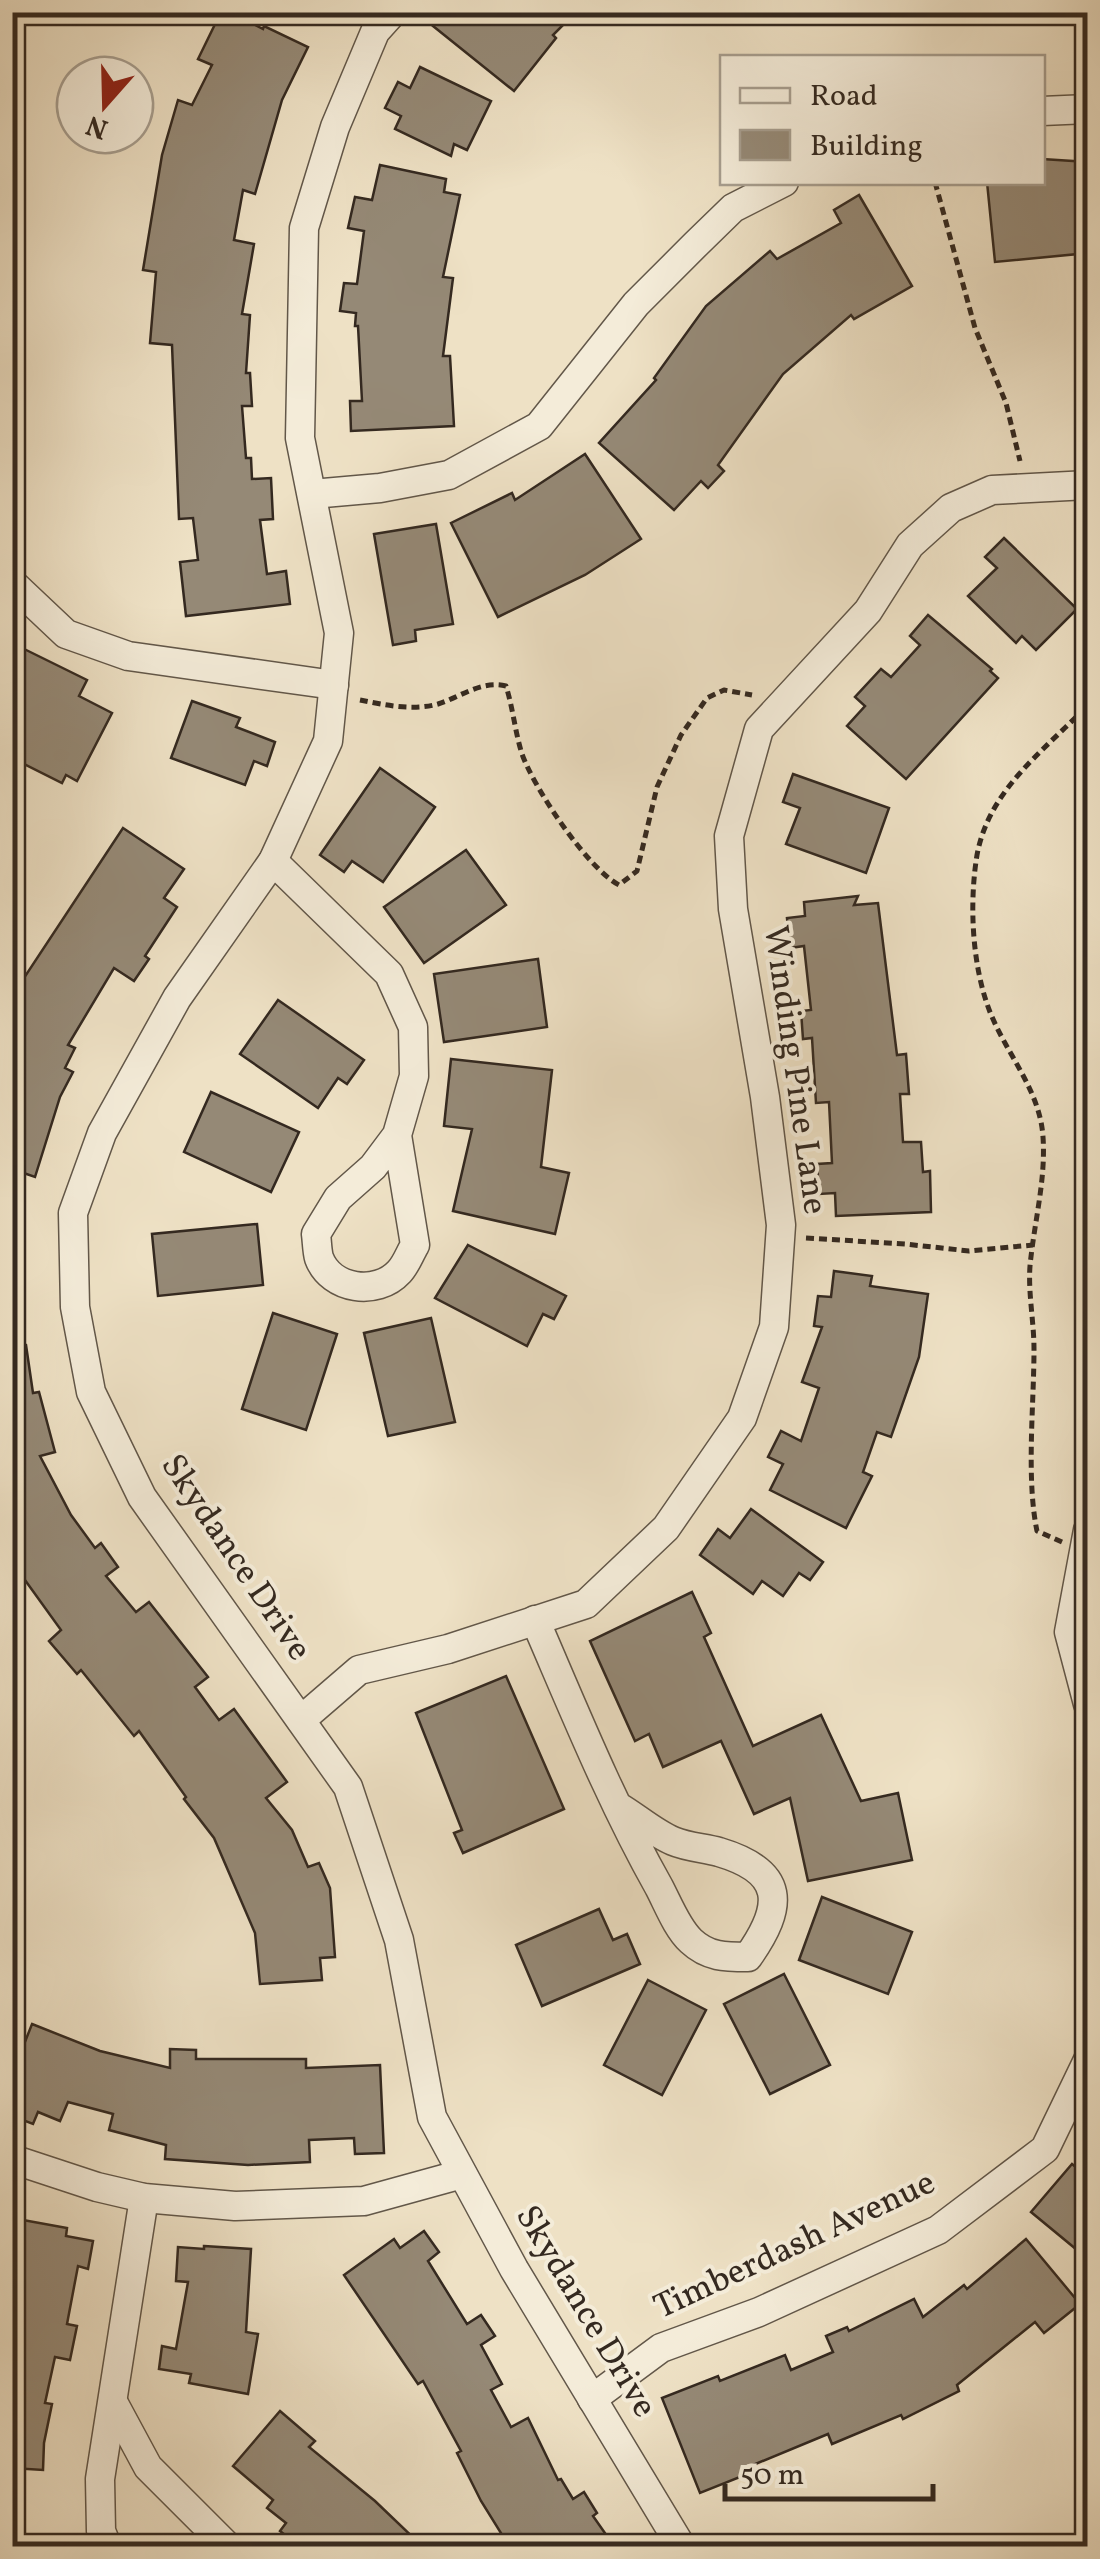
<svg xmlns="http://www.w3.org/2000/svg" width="1100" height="2559" viewBox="0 0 1100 2559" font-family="Vollkorn,serif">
<rect width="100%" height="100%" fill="#eee1c5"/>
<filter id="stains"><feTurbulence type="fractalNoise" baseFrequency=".002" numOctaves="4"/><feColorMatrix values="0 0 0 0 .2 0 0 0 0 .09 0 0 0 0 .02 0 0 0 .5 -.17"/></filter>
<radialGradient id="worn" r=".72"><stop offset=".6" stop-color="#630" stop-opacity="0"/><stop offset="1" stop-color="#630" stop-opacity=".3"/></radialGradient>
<g fill="#958976" stroke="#342920" stroke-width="2.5">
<polygon points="221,12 230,12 263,29 264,26 308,47 282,100 255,194 243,190 234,240 254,244 242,314 250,315 246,373 250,373 252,406 242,406 246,458 251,458 252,479 271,478 273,519 260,520 267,574 286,571 290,604 186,616 180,562 198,560 193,518 179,519 172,345 150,343 156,272 143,270 162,155 178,100 192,105 212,65 198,59"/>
<polygon points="444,12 576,12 553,35 556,38 514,91 433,26"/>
<polygon points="420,67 491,101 467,150 454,144 451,156 395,129 401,116 385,108 398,82 410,88"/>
<polygon points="1042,159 1088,162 1088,253 995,262 987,182 1042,182"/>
<polygon points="380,165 446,179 444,192 460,195 443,277 453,278 443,356 450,356 454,426 351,431 350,401 362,401 358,326 355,326 356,313 340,311 344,283 357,284 364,231 348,228 355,197 372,200"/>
<polygon points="859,195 912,286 854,319 851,315 783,374 718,465 724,471 708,488 701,481 674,510 599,443 656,380 654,378 706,306 770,251 777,259 841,223 834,210"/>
<polygon points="585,454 641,539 585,575 498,617 451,523 512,493 515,500"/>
<polygon points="436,524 453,624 415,630 416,641 393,645 374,534"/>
<polygon points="1004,538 1077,609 1036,650 1022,636 1016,643 968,596 997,568 985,557"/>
<polygon points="928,615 992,669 990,671 998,678 906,779 847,726 865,706 855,697 881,669 891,677 920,645 910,636"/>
<polygon points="12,643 87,680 79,696 112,713 77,781 66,775 62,783 12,758"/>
<polygon points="192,701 240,718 236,727 275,742 267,766 254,761 245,785 171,758"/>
<polygon points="380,768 435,807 383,882 352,861 344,872 320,855"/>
<polygon points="793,774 889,808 866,873 786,844 800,808 783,802"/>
<polygon points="123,828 184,869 164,898 177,907 145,956 149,959 134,981 114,968 68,1045 75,1048 65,1068 73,1072 60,1097 35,1177 12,1169 12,1017 20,1001 12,996"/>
<polygon points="466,850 506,905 424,963 384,907"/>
<polygon points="858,896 854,905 878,903 897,1055 906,1054 909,1094 900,1094 903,1142 921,1142 923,1172 930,1171 931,1212 836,1216 835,1193 819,1194 817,1164 832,1163 829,1102 816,1103 812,1038 803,1039 801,1011 811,1010 804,946 790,948 787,918 805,916 804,902"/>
<polygon points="538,959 547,1027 444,1042 434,974"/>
<polygon points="278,1000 364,1060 347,1084 338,1078 318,1108 240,1054"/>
<polygon points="451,1059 552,1070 541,1167 569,1173 555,1234 453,1211 472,1129 444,1126"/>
<polygon points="211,1092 299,1132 271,1192 184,1152"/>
<polygon points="257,1224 263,1285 158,1296 152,1234"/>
<polygon points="468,1245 566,1296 554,1319 543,1314 527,1346 435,1298"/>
<polygon points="834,1271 872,1276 870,1286 928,1294 919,1357 891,1437 877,1432 863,1472 872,1476 846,1528 770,1490 783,1464 768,1457 781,1431 801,1441 819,1388 802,1382 822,1327 814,1326 818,1296 831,1297"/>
<polygon points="273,1313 337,1334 306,1430 242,1409"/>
<polygon points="431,1318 455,1422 388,1436 364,1333"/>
<polygon points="26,1345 33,1393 39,1392 55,1452 40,1456 71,1515 95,1548 101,1543 118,1567 106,1576 136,1612 149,1602 208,1677 195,1687 219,1720 234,1709 287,1782 266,1798 292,1830 308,1867 319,1863 330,1888 335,1957 320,1958 322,1980 260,1984 255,1933 214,1838 184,1799 186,1797 139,1731 134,1736 81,1670 77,1674 49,1641 61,1630 12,1562 12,1346"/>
<polygon points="751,1509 823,1562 810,1580 799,1573 783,1596 762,1581 753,1594 700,1555 718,1529 730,1538"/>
<polygon points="692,1592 711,1633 704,1637 753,1746 821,1715 861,1801 898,1793 912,1860 808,1881 790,1798 754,1814 721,1741 663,1767 649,1734 635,1741 590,1641"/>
<polygon points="506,1676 564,1809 463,1853 454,1833 462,1830 416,1713"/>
<polygon points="822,1897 912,1932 888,1994 799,1960"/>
<polygon points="599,1909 613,1940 627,1934 640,1964 542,2006 516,1945"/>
<polygon points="784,1974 830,2065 770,2094 724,2004"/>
<polygon points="648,1980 706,2010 662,2095 604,2065"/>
<polygon points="32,2024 100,2051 170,2068 170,2049 196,2050 196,2059 306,2059 306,2068 380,2065 384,2153 355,2154 354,2138 309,2140 310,2162 248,2165 165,2159 166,2145 109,2130 113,2114 68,2102 60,2121 38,2112 33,2124 12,2116 12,2103 20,2084 12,2081 12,2075"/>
<polygon points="1072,2164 1088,2177 1088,2259 1031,2212"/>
<polygon points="12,2218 67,2228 66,2236 93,2241 88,2269 78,2266 67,2324 77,2326 70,2360 55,2357 45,2403 52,2404 44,2443 43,2470 12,2468"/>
<polygon points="424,2231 439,2252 428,2261 467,2324 481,2315 495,2336 481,2345 502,2384 491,2390 511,2427 528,2418 558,2480 561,2479 573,2499 584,2492 597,2513 593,2516 614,2546 509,2546 481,2501 457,2453 461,2451 423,2381 418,2384 344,2275 394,2239 400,2248"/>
<polygon points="1026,2239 1080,2304 1044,2333 1035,2322 957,2385 959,2391 903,2419 901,2415 832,2444 828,2434 753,2465 755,2471 700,2493 662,2398 718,2376 720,2381 785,2355 791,2370 833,2352 826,2336 847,2327 849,2331 914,2299 923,2317 964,2285 967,2289"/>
<polygon points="204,2246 251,2249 246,2332 258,2334 248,2394 189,2383 191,2374 159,2369 162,2346 176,2349 188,2282 176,2281 178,2247 204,2249"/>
<polygon points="280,2411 315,2441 309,2447 375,2501 422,2546 299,2546 280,2531 286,2523 267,2508 273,2500 233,2466"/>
</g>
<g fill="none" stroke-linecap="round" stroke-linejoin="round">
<defs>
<g id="street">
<polyline points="393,12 375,32 335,127 304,228 300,438 339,633 328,741 273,861 177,998 102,1133 73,1213 75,1307 91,1392 142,1497 348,1787 399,1940 432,2117 514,2269 681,2546"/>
<polyline points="1042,111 1088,109"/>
<polyline points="312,494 380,488 449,475 539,426 636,304 696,244 733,208 784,182"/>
<polyline points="12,583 66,634 128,656 334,685"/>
<path d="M273 861 389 974 413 1027 414 1076 397 1135 373 1167 338 1198 316 1234C317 1241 317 1251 319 1258 331 1290 377 1296 399 1272 406 1265 410 1253 415 1245L397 1135"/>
<polyline points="1088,1530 1069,1632 1088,1704"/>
<path d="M535 1620C574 1710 611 1802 659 1887 668 1904 677 1928 691 1941 708 1957 725 1957 748 1957 784 1906 786 1872 719 1852 704 1848 687 1847 673 1841 654 1833 636 1817 619 1807"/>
<polyline points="301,1720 359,1670 448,1649 586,1604 666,1528 742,1418 774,1327 781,1225 765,1097 733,909 729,836 759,729 868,611 910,545 951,508 992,490 1088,485"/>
<polyline points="12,2159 97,2187 144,2198 235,2206 364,2201 462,2174"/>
<polyline points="592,2399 661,2348 759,2312 938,2230 1045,2149 1088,2060"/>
<polyline points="113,2402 148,2467 227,2546"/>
<polyline points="107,2546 101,2531 100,2479 144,2198"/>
</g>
</defs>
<use href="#street" stroke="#625749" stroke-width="31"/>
<g stroke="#342920" stroke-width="5" stroke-dasharray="8 5" stroke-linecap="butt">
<polyline points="935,182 975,328 1006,403 1020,461"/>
<path d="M360 700C384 705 414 711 438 704 460 697 482 680 506 686 513 708 515 732 522 754 534 788 587 868 619 885L637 871 657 787 681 735 707 698 724 690 752 695"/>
<polyline points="806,1238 905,1244 969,1251 1033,1245"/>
<path d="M1062 1542 1037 1531C1026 1478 1034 1405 1034 1349 1034 1322 1028 1293 1030 1266 1034 1223 1046 1180 1043 1137 1040 1090 1007 1055 990 1012 972 966 969 904 977 855 989 789 1044 751 1088 705"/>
</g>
<use href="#street" stroke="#f4ecd9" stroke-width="28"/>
</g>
<g text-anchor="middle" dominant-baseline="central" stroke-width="8" stroke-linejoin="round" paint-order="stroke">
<g font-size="35" fill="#342920" stroke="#f4ecd9">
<text transform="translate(794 1070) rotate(82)">Winding Pine Lane</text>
<text transform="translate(235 1558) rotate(56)">Skydance Drive</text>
<text transform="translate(795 2246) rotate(-25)">Timberdash Avenue</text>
<text transform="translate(585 2312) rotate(59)">Skydance Drive</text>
</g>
</g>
<rect width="1100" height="2559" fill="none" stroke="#eee1c5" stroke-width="50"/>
<rect x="15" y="15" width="1070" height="2529" fill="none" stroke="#342920" stroke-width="5"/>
<rect x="25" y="25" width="1050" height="2509" fill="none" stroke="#342920" stroke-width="2.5"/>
<rect x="720" y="55" width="325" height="130" fill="#f4ecd9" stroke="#a79e8f" stroke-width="2.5"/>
<rect x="740" y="88" width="50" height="15" fill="#f4ecd9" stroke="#a79e8f" stroke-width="2.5"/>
<text x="810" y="105" font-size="30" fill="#342920">Road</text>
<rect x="740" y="130" width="50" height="30" fill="#958976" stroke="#a79e8f" stroke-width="2.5"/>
<text x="810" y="155" font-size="30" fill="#342920">Building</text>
<g transform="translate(105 105) rotate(200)"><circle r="48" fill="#f4ecd9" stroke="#a79e8f" stroke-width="2.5"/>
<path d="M0-8L18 38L0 25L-18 38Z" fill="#8f2418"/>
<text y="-15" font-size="28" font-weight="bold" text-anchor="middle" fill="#342920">N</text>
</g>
<path d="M725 2484v15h208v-15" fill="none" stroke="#342920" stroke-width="5"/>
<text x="740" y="2484" font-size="30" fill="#342920" stroke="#f4ecd9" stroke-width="8" paint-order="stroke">50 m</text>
<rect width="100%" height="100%" filter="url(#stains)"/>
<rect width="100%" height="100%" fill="url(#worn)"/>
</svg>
